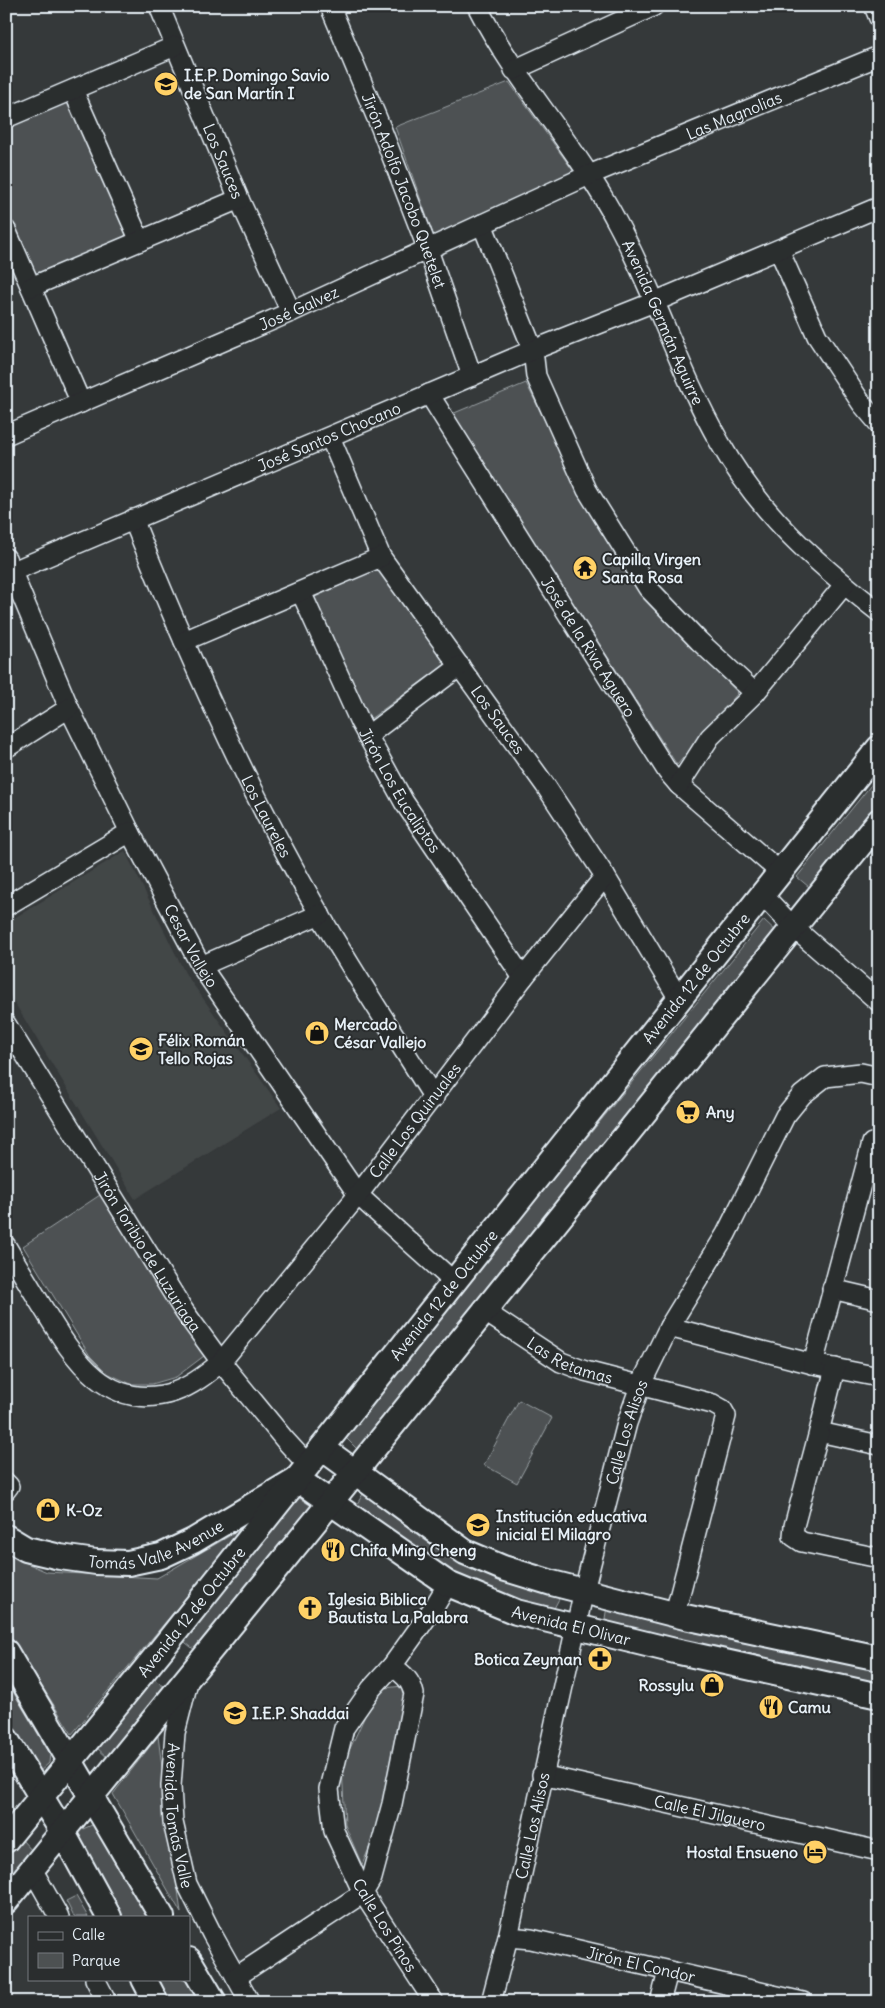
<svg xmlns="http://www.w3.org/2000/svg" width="885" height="2008" viewBox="0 0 885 2008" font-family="Delius,sans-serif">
<rect width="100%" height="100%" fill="#35393a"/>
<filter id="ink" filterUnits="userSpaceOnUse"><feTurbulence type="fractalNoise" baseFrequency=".02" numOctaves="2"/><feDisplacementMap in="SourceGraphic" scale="10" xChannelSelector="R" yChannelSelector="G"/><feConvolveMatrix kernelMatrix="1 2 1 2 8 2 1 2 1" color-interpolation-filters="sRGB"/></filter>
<g filter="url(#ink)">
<polygon fill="#424647" points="125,851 185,973 281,1108 135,1199 6,989 6,923"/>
<g fill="#4d5152" stroke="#9aa1a5">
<polygon points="509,82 574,172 434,237 395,127"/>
<polygon points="69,100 128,231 123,238 41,274 28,272 6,219 6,128"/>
<polygon points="526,383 601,532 635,586 738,693 677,765 452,414"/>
<polygon points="378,568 447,663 370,719 313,598"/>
<polygon points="879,775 879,815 815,892 797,877"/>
<polygon points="764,920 780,935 358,1450 344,1436"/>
<polygon points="100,1195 204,1356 176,1377 152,1384 131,1384 107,1373 90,1356 23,1246"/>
<polygon points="519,1400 552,1418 517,1483 484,1465"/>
<polygon points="363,1494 426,1541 475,1569 561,1595 550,1616 441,1573 352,1512"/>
<polygon points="296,1496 313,1507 196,1651 181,1639"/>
<polygon points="245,1527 72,1734 6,1629 6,1554 47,1572 157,1578"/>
<polygon points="607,1606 879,1670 879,1690 604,1625"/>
<polygon points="151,1676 165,1688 109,1759 96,1747"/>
<polygon points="6,1680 50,1754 49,1763 38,1773 6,1729"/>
<polygon points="402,1686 405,1704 381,1819 362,1865 345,1825 342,1766 365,1716 385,1688"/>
<polygon points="158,1736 181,1913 113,1794"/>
<polygon points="92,1825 99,1832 150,1917 117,1917 76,1832"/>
<polygon points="21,1839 35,1854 6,1889 6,1858"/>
<polygon points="76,1896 88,1917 74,1917 66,1901"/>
<polygon points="153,1979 188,1979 202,2002 166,2002"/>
</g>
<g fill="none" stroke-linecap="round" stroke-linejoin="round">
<defs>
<g id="minor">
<path id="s1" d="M159 6 239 199 291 312"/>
<path id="s2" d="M330 6 381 128 428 250 472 376"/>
<path id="s3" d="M477 6C517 84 578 147 618 224 656 295 680 373 720 443 760 514 816 563 879 612"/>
<polyline points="874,6 879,18"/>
<polyline points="514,70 654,6"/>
<polyline points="73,90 140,241"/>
<polyline points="6,118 175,46"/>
<polyline points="482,224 533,350 536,376 587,490 648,588 699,641 755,693"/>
<polyline points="6,230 81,403"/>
<polyline points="779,250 817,336 862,404 879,424"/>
<polyline points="31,287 239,199"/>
<path id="s4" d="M429 394 667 771 679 785 780 872"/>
<path id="s5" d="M6 435 291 312 589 175 879 56"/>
<path id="s6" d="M330 437 381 557 545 785 605 876 679 999"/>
<path id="s7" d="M133 519C187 654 247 789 320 915 356 977 396 1037 434 1098"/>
<path id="s8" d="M6 558 69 708 130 832 201 966 358 1195 454 1282"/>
<path id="s9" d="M6 574 533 350 654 302 879 207"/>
<path id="s10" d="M301 592 360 722 404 802 523 978"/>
<polyline points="184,641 381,557"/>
<polyline points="367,736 460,666"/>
<polyline points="6,748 69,708"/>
<polyline points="679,785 710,737 755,693 844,585"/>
<polyline points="762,894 793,927 879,1002"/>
<polyline points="6,906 130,832"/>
<polyline points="201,966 320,914"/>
<path id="s11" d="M6 1024 184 1311 221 1362 285 1440 308 1465"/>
<path id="s12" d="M6 1246C19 1268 32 1290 45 1311 74 1359 108 1413 174 1392 192 1386 207 1374 221 1362L358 1195 523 978 605 876"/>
<polyline points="832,1289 879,1300"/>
<path id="s13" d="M484 1311 561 1362 585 1371 713 1404 722 1409 726 1416 675 1613"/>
<polyline points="669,1327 813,1364 879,1377"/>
<polyline points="813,1364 872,1143 879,1145"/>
<polyline points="835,1368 819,1432 879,1445"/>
<polyline points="819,1432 794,1526 793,1536 802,1542 879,1558"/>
<polyline points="6,1483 9,1486 6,1490"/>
<path id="s14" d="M189 1678 175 1733 171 1786 173 1822 187 1884 212 1934 250 2002"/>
<path id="s15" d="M542 1775 879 1851"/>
<polyline points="32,1869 59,1917"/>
<path id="s16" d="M508 1937 531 1939 803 2002"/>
<path d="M236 1977 363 1893 372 1878 392 1804 414 1694C411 1680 403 1674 392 1666"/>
<polyline points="95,1979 107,2002"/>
<polyline points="434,2002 363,1893 334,1831 329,1789 344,1728 371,1689 392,1666 434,1607 448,1584"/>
<path id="s17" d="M491 2002 508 1937 584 1590 627 1423 640 1386 669 1327 726 1234 785 1116 802 1095 825 1077 861 1073 879 1077"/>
<polyline points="660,2002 668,1972"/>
</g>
<g id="major">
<polyline points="322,1448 465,1552 503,1568 552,1583 685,1617 879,1658"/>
<path id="s18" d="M6 1537 26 1549 60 1557 96 1562 128 1563 161 1556 193 1541 297 1479 448 1584 516 1612 675 1651 879 1696"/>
<polyline points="6,1652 162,1917"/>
<polyline points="6,1739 62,1831 109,1917"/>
<path id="s19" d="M6 1840 161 1650 879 748"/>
<polyline points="6,1901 330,1503 879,821"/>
<polyline points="189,1960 214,2002"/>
<polyline points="144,1979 156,2002"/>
</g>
</defs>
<use href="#minor" stroke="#e8f1f8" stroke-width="22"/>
<use href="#major" stroke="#e8f1f8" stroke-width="28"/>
<use href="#minor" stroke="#2a2d2e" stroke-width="19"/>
<use href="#major" stroke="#2a2d2e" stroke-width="24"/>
</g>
</g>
<defs>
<symbol id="school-disc" viewBox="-11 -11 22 22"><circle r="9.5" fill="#ffd166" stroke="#2a2d2e"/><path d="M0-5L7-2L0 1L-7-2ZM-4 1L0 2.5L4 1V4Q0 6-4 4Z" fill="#111"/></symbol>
<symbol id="temple-disc" viewBox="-11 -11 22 22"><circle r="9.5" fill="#ffd166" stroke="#2a2d2e"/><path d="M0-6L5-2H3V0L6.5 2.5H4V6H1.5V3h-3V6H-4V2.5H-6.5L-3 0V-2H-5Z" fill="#111"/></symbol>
<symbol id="shop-disc" viewBox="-11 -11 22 22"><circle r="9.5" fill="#ffd166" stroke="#2a2d2e"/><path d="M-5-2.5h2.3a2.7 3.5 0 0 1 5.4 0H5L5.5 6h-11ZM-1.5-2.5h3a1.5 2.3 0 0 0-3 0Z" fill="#111"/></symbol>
<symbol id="supermarket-disc" viewBox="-11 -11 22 22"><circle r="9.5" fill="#ffd166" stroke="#2a2d2e"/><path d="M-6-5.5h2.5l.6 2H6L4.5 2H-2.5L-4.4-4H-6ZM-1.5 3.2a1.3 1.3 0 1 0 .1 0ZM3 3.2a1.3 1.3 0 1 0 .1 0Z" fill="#111"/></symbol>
<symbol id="restaurant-disc" viewBox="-11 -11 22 22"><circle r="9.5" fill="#ffd166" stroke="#2a2d2e"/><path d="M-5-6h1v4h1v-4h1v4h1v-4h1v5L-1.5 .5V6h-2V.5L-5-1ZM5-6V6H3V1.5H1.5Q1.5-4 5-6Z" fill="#111"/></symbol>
<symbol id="church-disc" viewBox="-11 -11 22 22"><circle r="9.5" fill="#ffd166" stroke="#2a2d2e"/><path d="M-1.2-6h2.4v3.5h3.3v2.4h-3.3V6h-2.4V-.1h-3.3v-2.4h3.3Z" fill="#111"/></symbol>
<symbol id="pharmacy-disc" viewBox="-11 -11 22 22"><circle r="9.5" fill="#ffd166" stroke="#2a2d2e"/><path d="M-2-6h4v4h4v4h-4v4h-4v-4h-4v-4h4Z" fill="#111"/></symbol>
<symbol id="hotel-disc" viewBox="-11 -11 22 22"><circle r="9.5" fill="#ffd166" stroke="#2a2d2e"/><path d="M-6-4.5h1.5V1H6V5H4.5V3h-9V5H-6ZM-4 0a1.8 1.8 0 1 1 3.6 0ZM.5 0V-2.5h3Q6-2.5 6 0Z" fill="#111"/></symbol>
</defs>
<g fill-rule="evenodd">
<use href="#school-disc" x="152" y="70" width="28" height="28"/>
<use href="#temple-disc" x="571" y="554" width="28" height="28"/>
<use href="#shop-disc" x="303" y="1019" width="28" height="28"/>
<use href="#school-disc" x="127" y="1035" width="28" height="28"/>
<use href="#supermarket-disc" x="674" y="1098" width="28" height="28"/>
<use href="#shop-disc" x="34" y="1496" width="28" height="28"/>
<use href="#school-disc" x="464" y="1511" width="28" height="28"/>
<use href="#restaurant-disc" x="319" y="1536" width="28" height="28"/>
<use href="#church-disc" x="296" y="1594" width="28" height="28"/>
<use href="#pharmacy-disc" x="586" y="1645" width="28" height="28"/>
<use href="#shop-disc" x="698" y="1671" width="28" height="28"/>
<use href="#restaurant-disc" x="757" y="1693" width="28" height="28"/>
<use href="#school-disc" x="221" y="1699" width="28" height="28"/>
<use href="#hotel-disc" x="801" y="1838" width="28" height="28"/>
</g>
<g text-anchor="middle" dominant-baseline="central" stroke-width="4" stroke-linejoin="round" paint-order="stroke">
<g font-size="16" font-weight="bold" fill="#e8f1f8" stroke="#2a2d2e" text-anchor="start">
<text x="184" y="75">I.E.P. Domingo Savio<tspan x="184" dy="18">de San Martín I</tspan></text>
<text x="602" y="559">Capilla Virgen<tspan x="602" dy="18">Santa Rosa</tspan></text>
<text x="334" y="1024">Mercado<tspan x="334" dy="18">César Vallejo</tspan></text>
<text x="158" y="1040">Félix Román<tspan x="158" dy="18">Tello Rojas</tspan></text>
<text x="706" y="1112">Any</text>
<text x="66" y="1510">K-Oz</text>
<text x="496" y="1516">Institución educativa<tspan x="496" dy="18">inicial El Milagro</tspan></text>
<text x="350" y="1550">Chifa Ming Cheng</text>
<text x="328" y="1599">Iglesia Biblica<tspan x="328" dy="18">Bautista La Palabra</tspan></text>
<text x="582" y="1659" text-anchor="end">Botica Zeyman</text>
<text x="694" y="1685" text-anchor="end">Rossylu</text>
<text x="788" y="1707">Camu</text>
<text x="252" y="1713">I.E.P. Shaddai</text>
<text x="798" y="1852" text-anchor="end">Hostal Ensueno</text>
</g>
<g font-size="16" fill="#e8f1f8" stroke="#2a2d2e">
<text stroke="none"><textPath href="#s5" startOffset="795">Las Magnolias</textPath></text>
<text stroke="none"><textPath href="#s1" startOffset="168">Los Sauces</textPath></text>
<text stroke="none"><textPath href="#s2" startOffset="199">Jirón Adolfo Jacobo Quetelet</textPath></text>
<text stroke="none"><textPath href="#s5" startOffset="319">José Galvez</textPath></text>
<text stroke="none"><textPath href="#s3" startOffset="368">Avenida Germán Aguirre</textPath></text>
<text stroke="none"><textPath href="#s9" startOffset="351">José Santos Chocano</textPath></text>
<text stroke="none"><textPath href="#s4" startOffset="299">José de la Riva Aguero</textPath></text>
<text stroke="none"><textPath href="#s6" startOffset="331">Los Sauces</textPath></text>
<text stroke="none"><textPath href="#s10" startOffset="222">Jirón Los Eucaliptos</textPath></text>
<text stroke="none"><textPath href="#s7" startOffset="326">Los Laureles</textPath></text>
<text stroke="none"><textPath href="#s8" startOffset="430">Cesar Vallejo</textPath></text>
<text stroke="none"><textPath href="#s19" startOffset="1104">Avenida 12 de Octubre</textPath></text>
<text stroke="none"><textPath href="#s12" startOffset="609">Calle Los Quinuales</textPath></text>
<text stroke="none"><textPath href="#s11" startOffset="268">Jirón Toribio de Luzuriaga</textPath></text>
<text stroke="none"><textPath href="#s19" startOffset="699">Avenida 12 de Octubre</textPath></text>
<text stroke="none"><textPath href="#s13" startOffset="100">Las Retamas</textPath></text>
<text stroke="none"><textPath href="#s17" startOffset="586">Calle Los Alisos</textPath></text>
<text stroke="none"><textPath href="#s18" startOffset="158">Tomás Valle Avenue</textPath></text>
<text stroke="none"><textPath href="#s19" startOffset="294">Avenida 12 de Octubre</textPath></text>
<text stroke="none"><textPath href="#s18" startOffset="631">Avenida El Olivar</textPath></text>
<text stroke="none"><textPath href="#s15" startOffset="172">Calle El Jilguero</textPath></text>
<text stroke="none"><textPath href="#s14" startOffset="140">Avenida Tomás Valle</textPath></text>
<text stroke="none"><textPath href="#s17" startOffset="181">Calle Los Alisos</textPath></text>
<text transform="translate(385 1925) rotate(58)">Calle Los Pinos</text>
<text stroke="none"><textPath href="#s16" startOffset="136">Jirón El Condor</textPath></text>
</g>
</g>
<rect width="885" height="2008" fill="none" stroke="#2a2d2e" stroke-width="25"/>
<rect x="12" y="12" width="860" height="1983" fill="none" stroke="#e8f1f8" stroke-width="2" filter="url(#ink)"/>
<rect x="28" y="1916" width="162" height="65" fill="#2a2d2e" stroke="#767b7f"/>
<rect x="38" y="1932" width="25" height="8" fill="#2a2d2e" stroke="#767b7f"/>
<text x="72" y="1940" font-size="15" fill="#e8f1f8">Calle</text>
<rect x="38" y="1953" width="25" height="15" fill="#4d5152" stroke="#767b7f"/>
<text x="72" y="1966" font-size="15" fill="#e8f1f8">Parque</text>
</svg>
